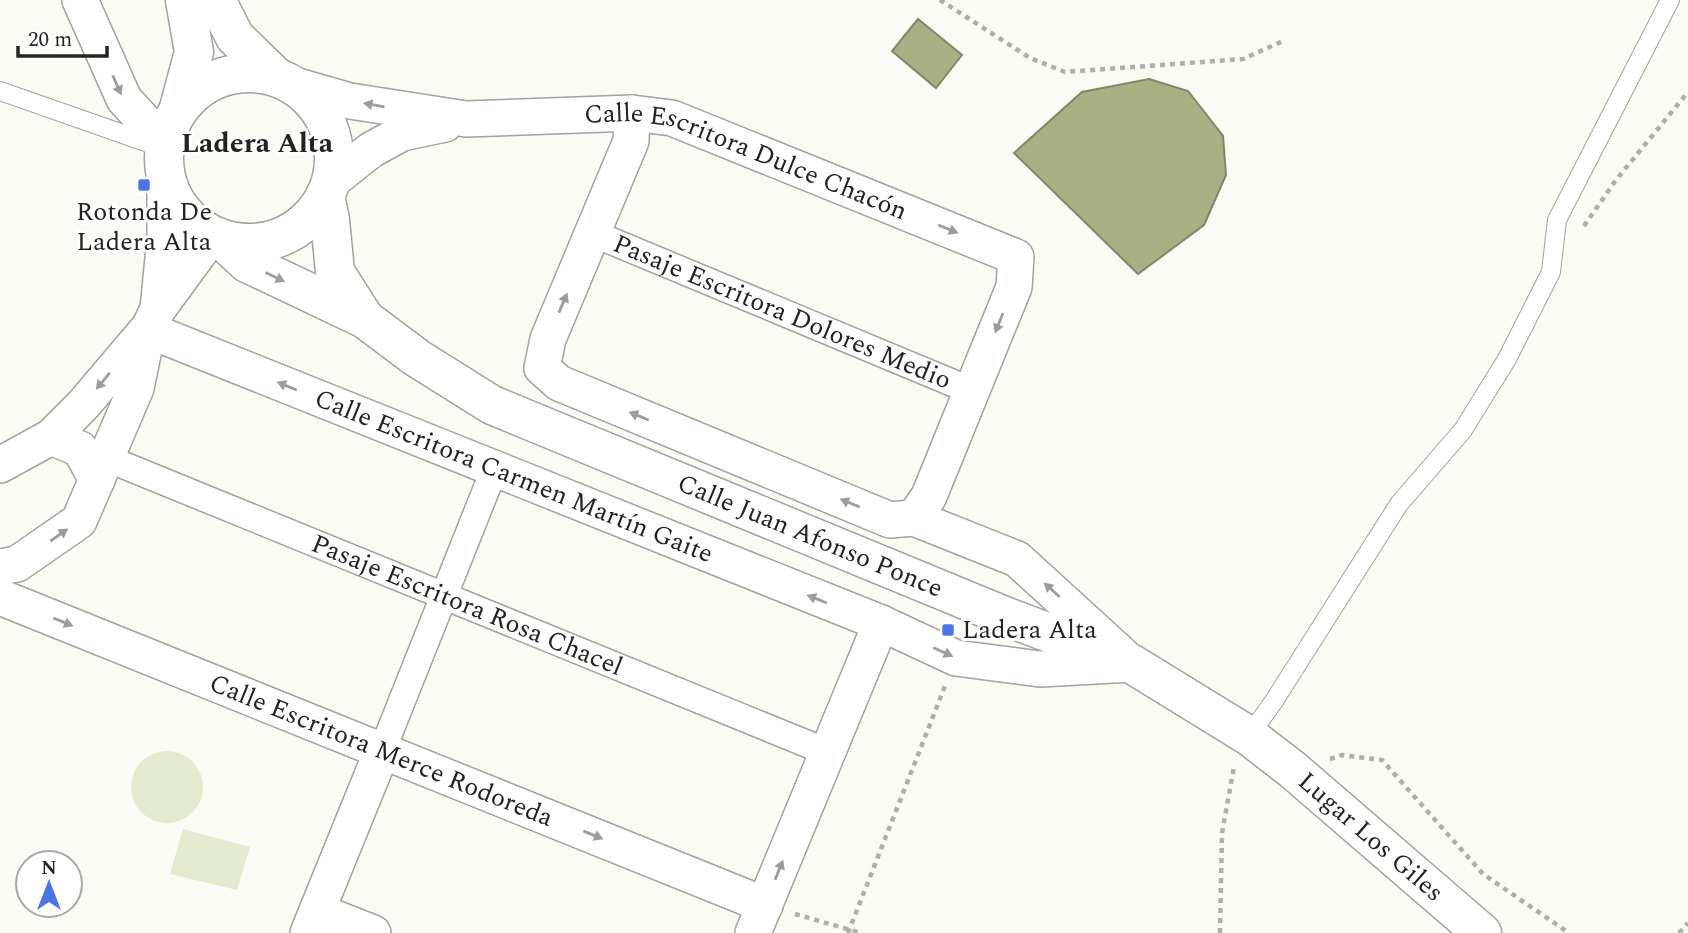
<svg xmlns="http://www.w3.org/2000/svg" width="1688" height="933" viewBox="0 0 1688 933" font-family="Spectral,serif">
<rect width="100%" height="100%" fill="#f9fbf4"/>
<g fill="#e4eacd">
<circle cx="167" cy="787" r="36"/>
<polygon points="183,829 250,847 237,890 170,874"/>
</g>
<g fill="#a9b184" stroke="#818666" stroke-width="2">
<polygon points="918,19 962,55 936,88 892,51"/>
<polygon points="1149,79 1188,91 1223,136 1226,175 1204,225 1138,274 1014,153 1082,92"/>
</g>
<g fill="none" stroke-linecap="round" stroke-linejoin="round">
<defs>
<g id="service">
<polyline points="0,91 157,146"/>
<polyline points="1249,736 1274,701 1399,504 1463,430 1507,359 1551,272 1557,220 1670,0"/>
</g>
<g id="pedestrian">
<path id="s1" d="M592 233 972 391"/>
<path id="s2" d="M106 458 827 752"/>
<polyline points="382,751 494,470"/>
</g>
<g id="minor">
<polyline points="80,0 124,99 164,143"/>
<path id="s3" d="M294 85 350 101 466 119 632 113 672 118 1016 257 1014 287 929 496 914 518"/>
<polyline points="332,181 371,150 402,133 445,124"/>
<polyline points="158,309 165,238 165,177"/>
<path id="s4" d="M148 330 881 623 956 658 1040 669 1132 664 1017 559 914 518 890 520 559 383 542 368 548 339 631 141 632 113"/>
<polyline points="51,437 80,449 97,480"/>
<polyline points="0,465 51,437 83,405 145,332"/>
<polyline points="0,567 17,564 79,521 136,388 148,330 158,309 213,234"/>
<path id="s5" d="M0 597 765 905"/>
<polyline points="317,911 373,933"/>
<polyline points="308,933 382,751"/>
<polyline points="753,933 881,623"/>
</g>
<g id="tertiary">
<polyline points="216,0 235,37 275,76"/>
<circle cx="249" cy="158" r="85"/>
<polyline points="179,108 194,52 185,0"/>
<polyline points="325,196 330,220 335,272 365,319"/>
<path id="s6" d="M220 238 247 263 365 319 417 358 492 405 1007 617 1132 664 1249 736 1293 770 1482 933"/>
</g>
</defs>
<use href="#service" stroke="#a1a39c" stroke-width="20"/>
<use href="#pedestrian" stroke="#a1a39c" stroke-width="29"/>
<use href="#minor" stroke="#a1a39c" stroke-width="38"/>
<use href="#tertiary" stroke="#a1a39c" stroke-width="41"/>
<g stroke="#adafa9" stroke-width="4.5" stroke-dasharray="5 5" stroke-linecap="butt">
<polyline points="940,0 1030,58 1065,72 1243,59 1283,41"/>
<polyline points="1584,226 1616,180 1688,92"/>
<polyline points="1330,759 1342,755 1382,760 1483,874 1569,933"/>
<polyline points="795,914 861,933"/>
<polyline points="848,933 945,686"/>
<polyline points="1220,933 1222,833 1234,767"/>
<polyline points="1679,933 1688,923"/>
</g>
<use href="#service" stroke="#fff" stroke-width="18"/>
<use href="#pedestrian" stroke="#fff" stroke-width="26"/>
<use href="#minor" stroke="#fff" stroke-width="35"/>
<use href="#tertiary" stroke="#fff" stroke-width="38"/>
</g>
<defs><path id="oneway-solid" d="M-6-.8H1V-3.2L6.5 0L1 3.2V.8H-6Z" transform="scale(1.75)"/></defs>
<g fill="#9c9c9b">
<use href="#oneway-solid" transform="translate(117 85) rotate(66)"/>
<use href="#oneway-solid" transform="translate(374 105) rotate(-170)"/>
<use href="#oneway-solid" transform="translate(948 229) rotate(22)"/>
<use href="#oneway-solid" transform="translate(275 277) rotate(26)"/>
<use href="#oneway-solid" transform="translate(563 303) rotate(-67)"/>
<use href="#oneway-solid" transform="translate(999 323) rotate(112)"/>
<use href="#oneway-solid" transform="translate(103 381) rotate(130)"/>
<use href="#oneway-solid" transform="translate(287 386) rotate(-158)"/>
<use href="#oneway-solid" transform="translate(639 416) rotate(-158)"/>
<use href="#oneway-solid" transform="translate(850 503) rotate(-158)"/>
<use href="#oneway-solid" transform="translate(59 535) rotate(-35)"/>
<use href="#oneway-solid" transform="translate(1052 590) rotate(-138)"/>
<use href="#oneway-solid" transform="translate(817 599) rotate(-158)"/>
<use href="#oneway-solid" transform="translate(63 622) rotate(22)"/>
<use href="#oneway-solid" transform="translate(943 652) rotate(24)"/>
<use href="#oneway-solid" transform="translate(593 835) rotate(22)"/>
<use href="#oneway-solid" transform="translate(779 870) rotate(-68)"/>
</g>
<g fill="#4c74e7" stroke="#fff" stroke-width="2.5">
<rect x="137" y="178" width="14" height="14" rx="3.5"/>
<rect x="941" y="623" width="14" height="14" rx="3.5"/>
</g>
<g text-anchor="middle" dominant-baseline="central" stroke-width="6" stroke-linejoin="round" paint-order="stroke">
<g font-size="26" fill="#232321" stroke="#fff">
<text stroke="none"><textPath href="#s3" startOffset="464">Calle Escritora Dulce Chacón</textPath></text>
<text stroke="none"><textPath href="#s1" startOffset="206">Pasaje Escritora Dolores Medio</textPath></text>
<text stroke="none"><textPath href="#s4" startOffset="394">Calle Escritora Carmen Martín Gaite</textPath></text>
<text stroke="none"><textPath href="#s6" startOffset="665">Calle Juan Afonso Ponce</textPath></text>
<text stroke="none"><textPath href="#s2" startOffset="390">Pasaje Escritora Rosa Chacel</textPath></text>
<text stroke="none"><textPath href="#s5" startOffset="411">Calle Escritora Merce Rodoreda</textPath></text>
<text stroke="none"><textPath href="#s6" startOffset="1307">Lugar Los Giles</textPath></text>
</g>
<g font-size="26" fill="#232321" stroke="#fff">
<text x="144" y="212">Rotonda De<tspan x="144" dy="30">Ladera Alta</tspan></text>
<text x="962" y="630" text-anchor="start">Ladera Alta</text>
</g>
<g font-size="28" font-weight="bold" fill="#232321" stroke="#fff">
<text x="257" y="143">Ladera Alta</text>
</g>
</g>
<g transform="translate(49 884)"><circle r="33" fill="#ffffff" stroke="#a7a7a6" stroke-width="2"/>
<path d="M0-5L12 26L0 18L-12 26Z" fill="#4c74e7"/>
<text y="-10" font-size="19" font-weight="bold" text-anchor="middle" fill="#232321">N</text>
</g>
<path d="M18 46v10h89v-10" fill="none" stroke="#232321" stroke-width="3.5"/>
<text x="28" y="46" font-size="21" fill="#232321" stroke="#ffffff" stroke-width="5" paint-order="stroke">20 m</text>
</svg>
